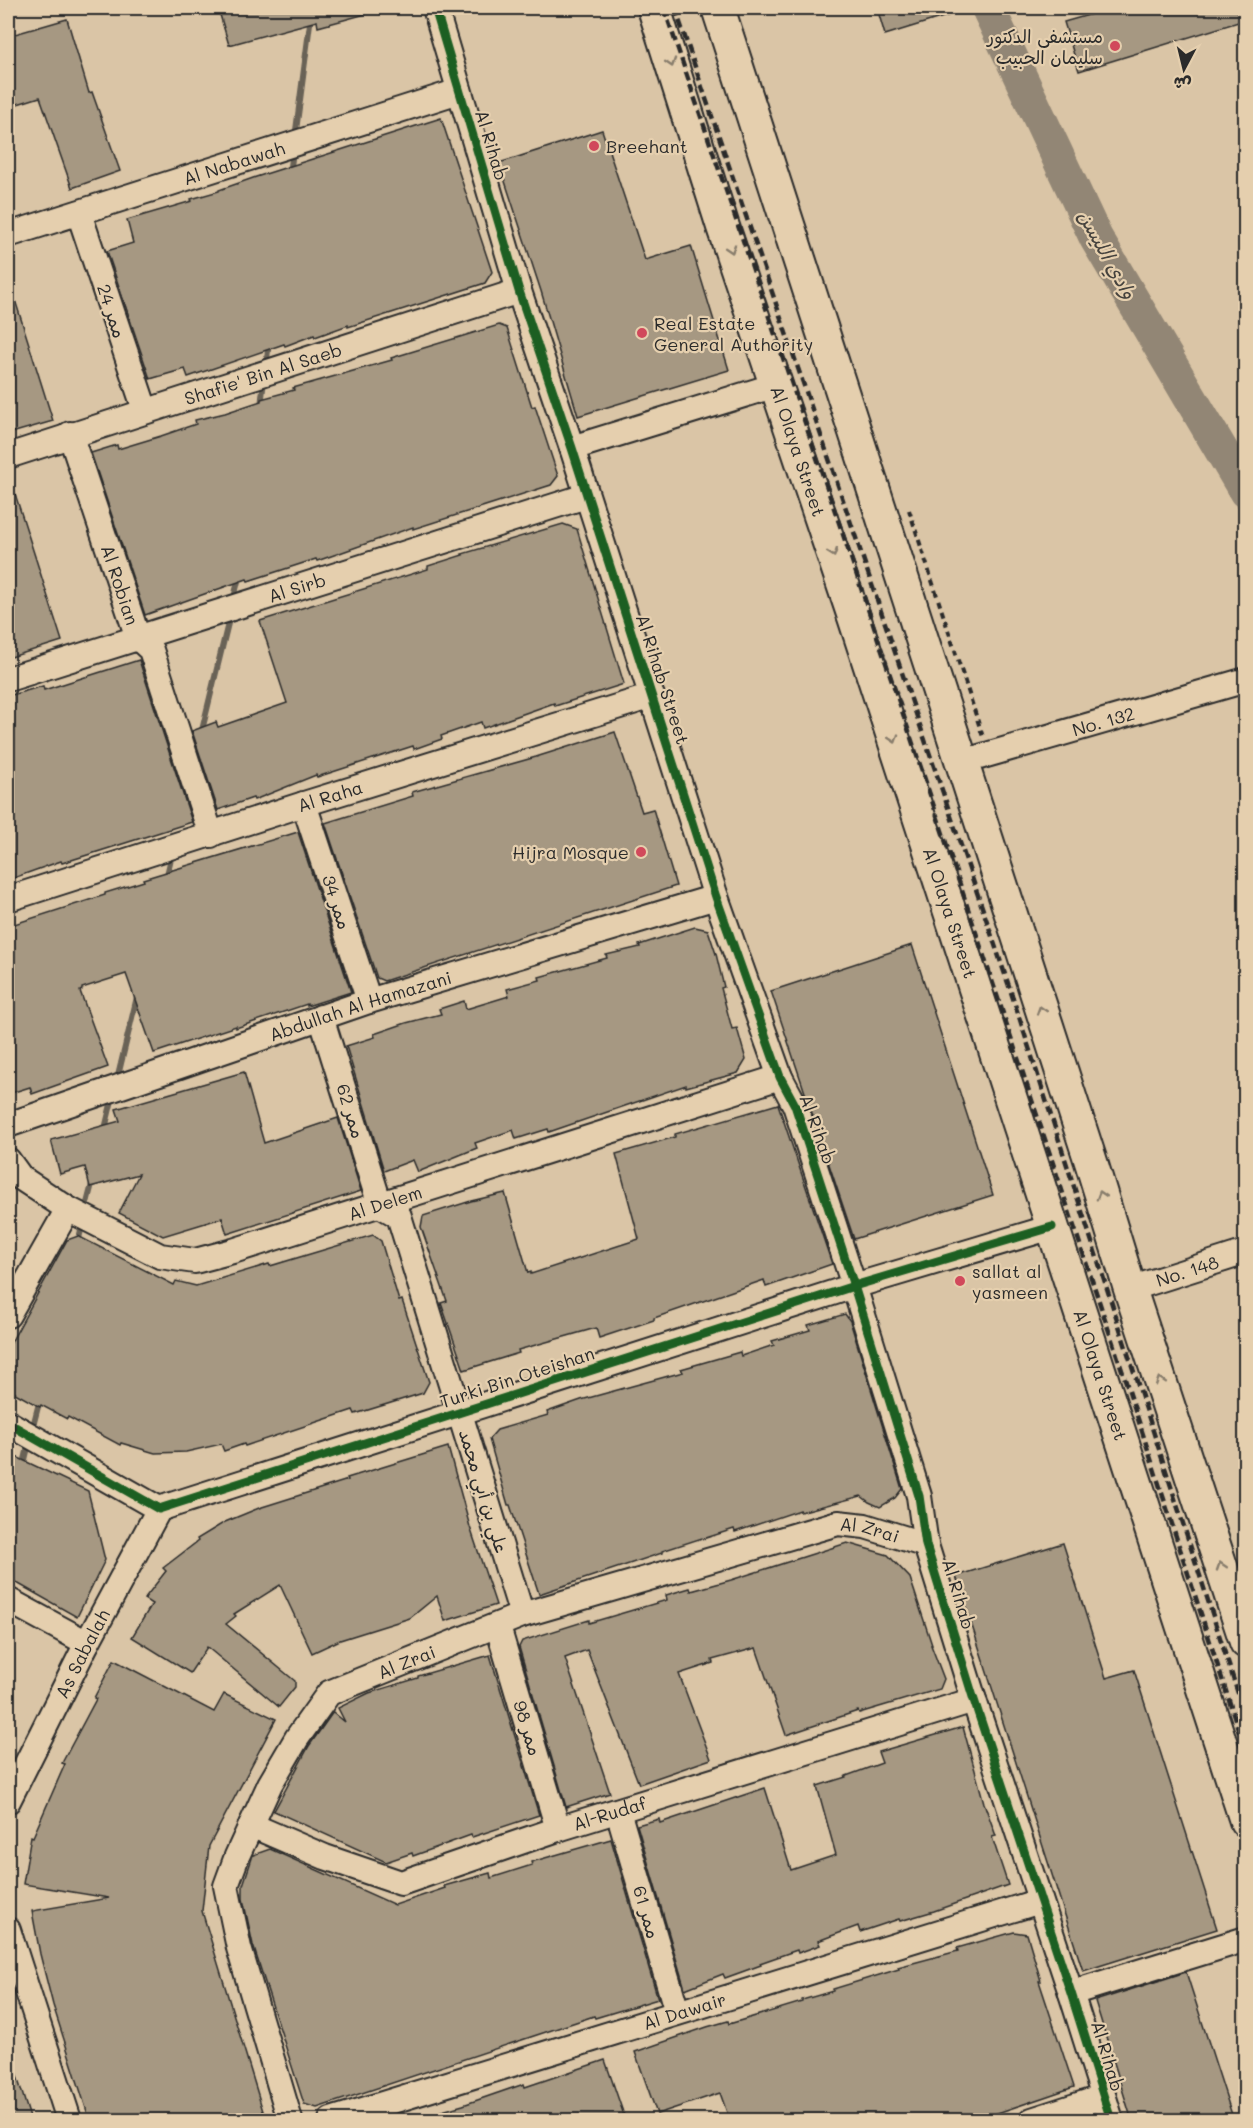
<svg xmlns="http://www.w3.org/2000/svg" width="1253" height="2128" viewBox="0 0 1253 2128" font-family="Mali,'Playpen Sans Arabic',sans-serif">
<rect width="100%" height="100%" fill="#dac5a6"/>
<filter id="ink" filterUnits="userSpaceOnUse"><feTurbulence type="fractalNoise" baseFrequency=".0167" numOctaves="2"/><feDisplacementMap in="SourceGraphic" scale="12" xChannelSelector="R" yChannelSelector="G"/><feConvolveMatrix kernelMatrix="1 2 1 2 8 2 1 2 1" color-interpolation-filters="sRGB"/></filter>
<g filter="url(#ink)">
<g fill="none" stroke-linecap="round" stroke-linejoin="round">
<g stroke="#696257" stroke-width="6">
<polyline points="295,138 312,8"/>
<polyline points="290,174 293,151"/>
<polyline points="266,367 269,342"/>
<polyline points="261,406 264,380"/>
<polyline points="233,602 239,577"/>
<polyline points="195,759 230,615"/>
<polyline points="166,879 172,854"/>
<polyline points="117,1080 137,997"/>
<polyline points="104,1133 113,1096"/>
<polyline points="85,1211 93,1180"/>
<polyline points="78,1243 83,1221"/>
<polyline points="32,1430 40,1399"/>
<polyline points="23,1468 29,1443"/>
</g>
<polyline stroke="#928674" stroke-width="34" points="988,8 1096,238 1246,492"/>
</g>
<g fill="#a69882" stroke="#2b2b2b" stroke-width="1.5">
<polygon points="218,8 372,8 373,12 318,27 317,21 229,45"/>
<polygon points="877,8 962,8 963,11 885,35"/>
<polygon points="1113,8 1245,8 1245,20 1079,71 1064,22"/>
<polygon points="67,19 89,93 92,92 120,171 72,188 40,97 8,107 8,36"/>
<polygon points="441,118 492,272 485,283 348,327 348,325 315,337 314,335 285,346 284,344 188,377 185,369 150,379 107,251 133,243 127,220 192,201 191,199 219,191 219,190 256,177"/>
<polygon points="602,130 645,260 691,246 729,370 578,416 541,291 499,163"/>
<polygon points="8,287 11,287 53,421 8,434"/>
<polygon points="499,325 507,328 532,407 535,406 558,476 551,485 413,529 413,527 317,561 316,559 248,581 247,579 145,615 91,453 117,445 118,449 161,436 196,424 195,420 225,413 261,401 261,399 294,390 293,388 392,360 391,358"/>
<polygon points="8,478 10,478 62,641 8,658"/>
<polygon points="563,524 577,529 624,684 555,706 554,703 483,728 481,722 441,736 442,739 414,749 413,746 317,777 316,775 254,800 253,798 218,810 192,731 216,722 218,727 287,703 260,621 428,569 428,566 463,555 462,554"/>
<polygon points="139,660 192,822 62,863 61,861 8,880 8,696 43,686 44,690"/>
<polygon points="615,732 642,812 653,809 676,886 384,981 377,978 325,823 413,796 412,792 536,757"/>
<polygon points="298,832 351,992 307,1006 307,1004 236,1028 236,1026 154,1053 126,974 82,988 82,990 80,991 108,1067 32,1094 30,1087 8,1094 8,926 105,895 105,893 144,881 143,879"/>
<polygon points="695,927 708,930 716,954 724,987 721,988 732,1029 737,1028 746,1060 738,1073 686,1087 686,1085 549,1132 548,1129 516,1139 513,1130 475,1143 477,1148 418,1172 413,1160 384,1171 346,1046 375,1037 374,1034 406,1023 441,1014 439,1009 464,1001 466,1009 509,996 507,989 540,980 539,977 607,958 606,955 640,947 639,945"/>
<polygon points="912,945 993,1195 854,1239 771,991"/>
<polygon points="244,1072 264,1143 338,1118 361,1191 227,1234 222,1218 163,1236 119,1213 139,1174 90,1187 85,1167 60,1174 51,1140 120,1121 116,1109"/>
<polygon points="778,1104 832,1264 766,1287 764,1280 654,1318 654,1320 599,1338 596,1328 518,1350 519,1353 464,1370 441,1303 447,1301 421,1227 423,1216 471,1201 505,1193 528,1273 531,1272 531,1274 639,1239 616,1154 675,1137 675,1134"/>
<polygon points="373,1235 381,1241 399,1301 402,1300 429,1382 423,1393 355,1414 353,1410 245,1446 244,1444 224,1451 221,1444 186,1452 155,1453 121,1443 120,1445 68,1417 67,1419 41,1405 40,1407 8,1389 8,1348 67,1240 78,1236 174,1285 176,1281 196,1286 269,1264 270,1266"/>
<polygon points="845,1314 850,1321 902,1489 895,1498 880,1507 869,1502 861,1496 800,1512 800,1510 735,1532 734,1529 703,1539 702,1538 662,1551 662,1553 539,1594 510,1505 508,1505 489,1439 497,1430 548,1415 547,1412 581,1400 683,1372 681,1369 740,1352 741,1356 774,1345 772,1341 810,1330 808,1325"/>
<polygon points="448,1447 470,1527 496,1605 445,1621 437,1596 410,1618 340,1640 312,1653 280,1585 234,1614 236,1616 226,1624 295,1681 295,1687 279,1707 207,1647 190,1673 132,1637 152,1604 144,1599 166,1571 163,1568 198,1541 197,1539 225,1522 259,1508 348,1480 347,1478"/>
<polygon points="8,1453 88,1491 105,1560 77,1617 8,1578"/>
<polygon points="847,1543 888,1555 910,1578 932,1645 931,1645 944,1679 940,1689 859,1713 858,1711 786,1735 756,1648 712,1660 713,1663 679,1674 711,1759 639,1784 587,1650 565,1658 610,1793 566,1807 519,1647 522,1641 589,1620 589,1623 667,1600 666,1595 690,1588 691,1591 731,1580"/>
<polygon points="1063,1543 1106,1678 1134,1670 1217,1929 1083,1971 956,1576"/>
<polygon points="490,1655 539,1815 472,1837 471,1835 413,1856 412,1853 386,1862 274,1811 309,1746 333,1712 345,1722 338,1708 369,1693 418,1678 418,1676"/>
<polygon points="114,1660 214,1712 224,1694 276,1719 209,1846 202,1911 266,2121 90,2121 53,2005 40,1954 32,1911 109,1898 23,1884 31,1836 33,1837 65,1764 62,1763 96,1699 94,1698"/>
<polygon points="963,1727 984,1803 996,1836 992,1837 1008,1885 934,1911 900,1921 899,1919 860,1932 858,1926 818,1941 820,1945 798,1953 797,1950 760,1963 761,1965 725,1978 723,1974 685,1989 637,1825 659,1819 660,1823 765,1788 791,1870 836,1855 817,1786 846,1777 846,1776 882,1763 878,1752"/>
<polygon points="611,1839 658,1999 595,2018 594,2016 317,2108 304,2104 253,1945 243,1899 243,1885 253,1855 270,1849 395,1905 445,1888 444,1886 490,1873 491,1878 532,1865 531,1862"/>
<polygon points="1014,1932 1027,1934 1041,1981 1039,1981 1074,2087 974,2121 730,2121 720,2093 657,2114 635,2052 707,2027 728,2021 729,2024 802,2002 802,2000 833,1991 833,1989 899,1969 898,1967 958,1951 957,1948"/>
<polygon points="1186,1972 1234,2121 1132,2121 1095,2001"/>
<polygon points="8,2054 10,2054 31,2121 8,2121"/>
<polygon points="605,2060 626,2121 421,2121 421,2117 463,2105 524,2084 525,2087"/>
</g>
<g fill="none" stroke-linecap="round" stroke-linejoin="round">
<defs>
<g id="minor">
<polyline points="435,8 519,291 572,448 716,897 780,1077 795,1105 854,1286 919,1496 926,1545 974,1700 1071,1993 1111,2120"/>
<polyline points="79,213 145,410"/>
<path id="s1" d="M8 235 459 91"/>
<path id="s2" d="M70 434 138 638 151 650 211 835"/>
<polyline points="572,448 776,385"/>
<path id="s3" d="M8 456 519 291"/>
<path id="s4" d="M8 679 586 496"/>
<path id="s5" d="M962 762 1246 680"/>
<polyline points="304,804 369,1001"/>
<path id="s6" d="M8 899 304 804 652 696"/>
<polyline points="321,1017 380,1205 399,1216 522,1615"/>
<path id="s7" d="M8 1125 369 1001 716 897"/>
<path id="s8" d="M8 1160 21 1178 68 1209 160 1256 195 1261 233 1251 780 1077"/>
<path id="s9" d="M1130 1289 1246 1252"/>
<polyline points="8,1315 68,1209"/>
<polyline points="8,1423 159,1509 854,1286 1052,1227"/>
<polyline points="8,1600 87,1643"/>
<polyline points="498,1627 558,1829"/>
<path id="s10" d="M8 1801 87 1643 159 1509"/>
<polyline points="618,1811 677,2012"/>
<path id="s11" d="M251 1825 325 1857 401 1883 558 1829 974 1700"/>
<polyline points="8,1930 69,2120"/>
<polyline points="1071,1993 1246,1939"/>
<path id="s12" d="M290 2120 239 1948 226 1886 237 1856 270 1784 297 1738 329 1693 522 1615 838 1523 865 1526 926 1545"/>
<path id="s13" d="M331 2120 1040 1901"/>
<polyline points="1032,2120 1103,2097"/>
</g>
<g id="major">
<path id="s14" d="M654 8 723 227 854 617 1246 1821"/>
<polyline points="718,8 1092,1165 1130,1289 1246,1642"/>
</g>
</defs>
<use href="#minor" stroke="#2b2b2b" stroke-width="28"/>
<use href="#major" stroke="#2b2b2b" stroke-width="36"/>
<g stroke="#2b2b2b" stroke-width="4" stroke-dasharray="6 4.5" stroke-linecap="butt">
<polyline points="8,12 20,8"/>
<polyline points="909,510 983,737"/>
</g>
<use href="#minor" stroke="#e5cfae" stroke-width="24"/>
<use href="#major" stroke="#e5cfae" stroke-width="32"/>
<g stroke="#2b2b2b" stroke-width="4.5" stroke-dasharray="9 4.5" stroke-linecap="butt">
<polyline points="664,8 852,561 1128,1388 1246,1753"/>
<polyline points="675,8 1010,989 1246,1718"/>
</g>
<defs>
<g id="cycleway">
<polyline points="435,8 519,291 572,448 716,897 780,1077 795,1105 854,1286 919,1496 926,1545 974,1700 1071,1993 1111,2120"/>
<polyline points="8,1423 159,1509 854,1286 1052,1227"/>
</g>
</defs>
<use href="#cycleway" stroke="#e5cfae" stroke-width="13"/>
<use href="#cycleway" stroke="#1b5e20" stroke-width="9"/>
</g>
<defs><path id="oneway-chevron" d="M-2-3.5L2.5 0L-2 3.5" fill="none" stroke-width="1.6" stroke-linecap="round" stroke-linejoin="round" transform="scale(1.5)"/></defs>
<g stroke="#887d6c">
<use href="#oneway-chevron" transform="translate(671 63) rotate(72)"/>
<use href="#oneway-chevron" transform="translate(731 249) rotate(72)"/>
<use href="#oneway-chevron" transform="translate(833 553) rotate(71)"/>
<use href="#oneway-chevron" transform="translate(894 739) rotate(72)"/>
<use href="#oneway-chevron" transform="translate(1041 1010) rotate(-108)"/>
<use href="#oneway-chevron" transform="translate(1101 1195) rotate(-107)"/>
<use href="#oneway-chevron" transform="translate(1160 1381) rotate(-108)"/>
<use href="#oneway-chevron" transform="translate(1221 1566) rotate(-108)"/>
</g>
</g>
<g fill="#d1495b" stroke="#e5cfae" stroke-width="2">
<circle cx="1115" cy="46" r="6"/>
<circle cx="594" cy="146" r="6"/>
<circle cx="642" cy="333" r="6"/>
<circle cx="641" cy="852" r="6"/>
<circle cx="960" cy="1281" r="6"/>
</g>
<g text-anchor="middle" dominant-baseline="central" stroke-width="4.5" stroke-linejoin="round" paint-order="stroke">
<g font-size="18" fill="#2b2b2b" stroke="#e5cfae" text-anchor="start">
<text x="1103" y="36" text-anchor="end">مستشفى الدكتور<tspan x="1103" dy="21">سليمان الحبيب</tspan></text>
<text x="606" y="146">Breehant</text>
<text x="654" y="323">Real Estate<tspan x="654" dy="21">General Authority</tspan></text>
<text x="629" y="852" text-anchor="end">Hijra Mosque</text>
<text x="972" y="1271">sallat al<tspan x="972" dy="21">yasmeen</tspan></text>
</g>
<g font-size="18" fill="#2b2b2b" stroke="#e5cfae">
<text transform="translate(492 145) rotate(73)">Al Rihab</text>
<text stroke="none"><textPath href="#s1" startOffset="237">Al Nabawah</textPath></text>
<text transform="translate(112 311) rotate(72)">ممر 24</text>
<text stroke="none"><textPath href="#s3" startOffset="268">Shafie' Bin Al Saeb</textPath></text>
<text stroke="none"><textPath href="#s14" startOffset="466">Al Olaya Street</textPath></text>
<text stroke="none"><textPath href="#s2" startOffset="159">Al Robian</textPath></text>
<text stroke="none"><textPath href="#s4" startOffset="303">Al Sirb</textPath></text>
<text transform="translate(663 679) rotate(72)">Al Rihab Street</text>
<text stroke="none"><textPath href="#s5" startOffset="147">No. 132</textPath></text>
<text stroke="none"><textPath href="#s6" startOffset="338">Al Raha</textPath></text>
<text transform="translate(337 902) rotate(72)">ممر 34</text>
<text stroke="none"><textPath href="#s14" startOffset="952">Al Olaya Street</textPath></text>
<text stroke="none"><textPath href="#s7" startOffset="372">Abdullah Al Hamazani</textPath></text>
<text transform="translate(351 1111) rotate(73)">ممر 62</text>
<text transform="translate(818 1129) rotate(70)">Al Rihab</text>
<text stroke="none"><textPath href="#s8" startOffset="416">Al Delem</textPath></text>
<text stroke="none"><textPath href="#s9" startOffset="60">No. 148</textPath></text>
<text stroke="none"><textPath href="#s14" startOffset="1438">Al Olaya Street</textPath></text>
<text transform="translate(517 1377) rotate(-18)">Turki Bin Oteishan</text>
<text transform="translate(484 1491) rotate(73)">علي بن أبي محمد</text>
<text stroke="none"><textPath href="#s12" startOffset="1032">Al Zrai</textPath></text>
<text transform="translate(959 1594) rotate(73)">Al Rihab</text>
<text stroke="none"><textPath href="#s10" startOffset="165">As Sabalah</textPath></text>
<text stroke="none"><textPath href="#s12" startOffset="546">Al Zrai</textPath></text>
<text transform="translate(528 1728) rotate(73)">ممر 98</text>
<text stroke="none"><textPath href="#s11" startOffset="381">Al-Rudaf</textPath></text>
<text transform="translate(647 1912) rotate(74)">ممر 61</text>
<text stroke="none"><textPath href="#s13" startOffset="370">Al Dawair</textPath></text>
<text transform="translate(1108 2056) rotate(73)">Al Rihab</text>
</g>
<g font-size="20" font-style="italic" fill="#45423d" stroke="#e5cfae">
<text transform="translate(1108 254) rotate(61)">وادي الليسن</text>
</g>
</g>
<rect width="1253" height="2128" fill="none" stroke="#e5cfae" stroke-width="30"/>
<rect x="15" y="15" width="1223" height="2098" fill="none" stroke="#2b2b2b" stroke-width="2" filter="url(#ink)"/>
<g transform="translate(1184 69) rotate(187)" stroke="#e5cfae" stroke-width="4.5" paint-order="stroke">
<path d="M0-4.5L10 22L0 15L-10 22Z" fill="#2b2b2b"/>
<text y="-9" font-size="16" font-weight="bold" text-anchor="middle" fill="#2b2b2b">ش</text>
</g>
</svg>
